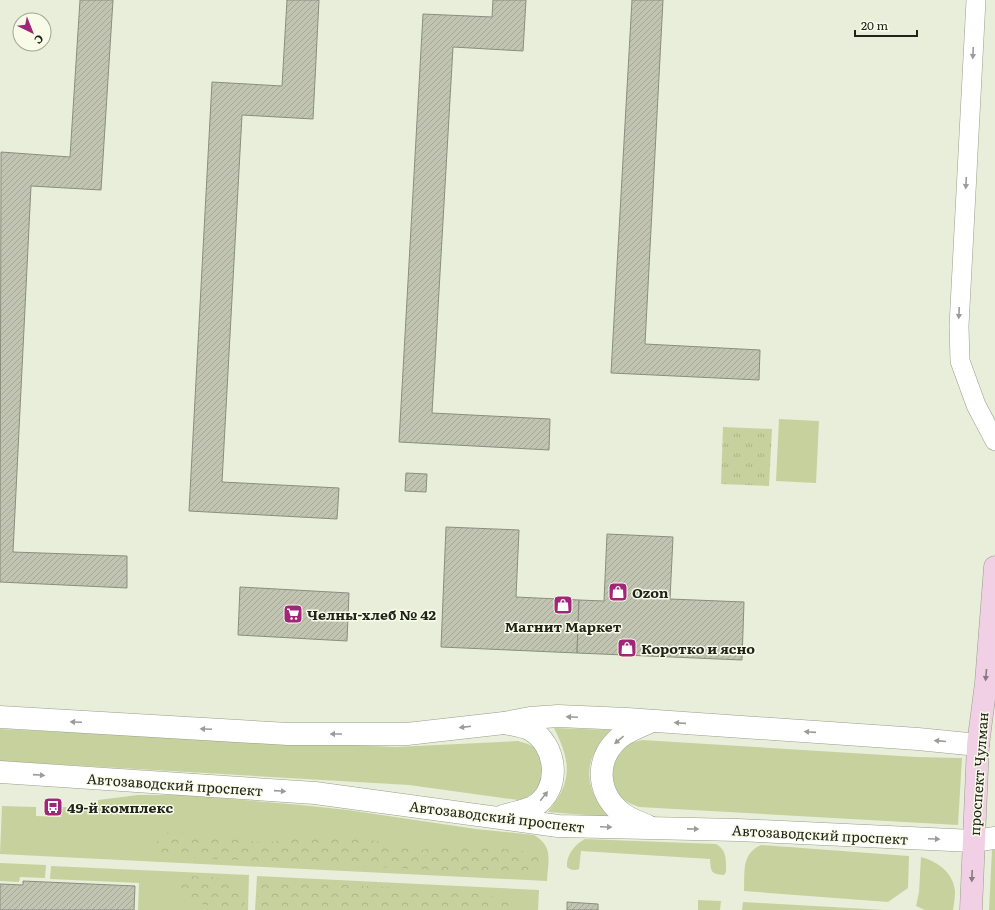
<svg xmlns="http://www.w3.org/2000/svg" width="995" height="910" viewBox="0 0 995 910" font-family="Literata,serif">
<defs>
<pattern id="forest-crowns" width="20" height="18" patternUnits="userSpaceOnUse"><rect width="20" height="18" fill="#c7d19e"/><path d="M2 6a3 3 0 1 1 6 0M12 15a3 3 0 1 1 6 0" fill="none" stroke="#abb388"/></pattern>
<pattern id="park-tufts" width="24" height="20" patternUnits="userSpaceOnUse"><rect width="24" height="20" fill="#c7d19e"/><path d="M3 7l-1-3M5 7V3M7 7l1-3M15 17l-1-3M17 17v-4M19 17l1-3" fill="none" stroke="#abb388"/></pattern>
<pattern id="building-hatch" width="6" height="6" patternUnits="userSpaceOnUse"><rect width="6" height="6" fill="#c0c4b1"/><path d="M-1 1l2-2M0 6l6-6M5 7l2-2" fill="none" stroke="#a5a898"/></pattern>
</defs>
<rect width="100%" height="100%" fill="#e9eeda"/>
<g fill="#c7d19e">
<polygon points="779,419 819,421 816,483 776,481"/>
<path d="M554 728 612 730C605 738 596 747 592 758 584 780 594 801 610 817L548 812C573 781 571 762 554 728Z"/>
<path d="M0 729 396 747 518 741C521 742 527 743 530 745 549 756 548 784 529 796 526 798 521 799 518 800L409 785 0 761Z"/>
<polygon points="642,740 917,757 962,758 958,825 639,807 629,803 619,796 611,778 616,758 623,749 631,743"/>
<path d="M138 795H185L301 805 348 810 476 829 534 835C554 847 548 860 547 881L0 854 2 806 36 807V816L61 817V807L97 809 98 800Z"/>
<path d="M585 839 716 844C727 850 726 860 726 872L724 875C710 874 711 871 710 859L581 851 579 869C575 871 570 870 567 867 566 855 575 844 585 839Z"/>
<path d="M761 845 909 856 908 888 888 902 744 891C745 872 741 854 761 845Z"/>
<polygon points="992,850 995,850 995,910 989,910"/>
<path d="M921 857C938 862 953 872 955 891 955 897 954 904 953 910H925L916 906 919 892Z"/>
<polygon points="0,863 46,865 45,878 20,877 19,882 0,881"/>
<polygon points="51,866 249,875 248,910 138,910 139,883 50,879"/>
<polygon points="257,876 539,890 538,910 255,910"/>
<polygon points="698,900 721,901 720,910 698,910"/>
<polygon points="743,902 885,910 742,910"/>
</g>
<g fill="url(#forest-crowns)">
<path d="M169 832 266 843 299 836 371 840 422 850 450 843 529 852C539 858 543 860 540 872L534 875 179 857 160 853 156 845 159 837Z"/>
<path d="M180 876C204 877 225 874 244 891L245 910H214L210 906 183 900 177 890 176 881Z"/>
<polygon points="267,880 483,893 510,903 517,910 257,910 258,886 261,881"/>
</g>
<polygon fill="url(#park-tufts)" points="723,427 772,429 769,486 721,484"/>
<g fill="url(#building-hatch)" stroke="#8a8e7c">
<polygon points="80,0 113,0 101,190 31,186 13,552 127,556 127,588 0,582 1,152 70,157"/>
<polygon points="287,0 319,0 313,119 242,115 222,482 339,488 337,519 189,511 212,82 282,86"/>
<polygon points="493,0 526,0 523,51 453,47 432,413 550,419 549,450 399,442 423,14 492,17"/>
<polygon points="632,0 663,0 645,344 760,350 759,380 611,373"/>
<polygon points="406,473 427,474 426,492 405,491"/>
<polygon points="446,527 519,530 516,597 579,600 577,653 441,647"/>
<polygon points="607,534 673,537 670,599 744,602 742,660 577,653 579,600 604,601"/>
<polygon points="240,587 349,593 347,641 238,635"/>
<polygon points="23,881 135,886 134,910 0,910 0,884 23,885"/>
<polygon points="567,902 598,904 598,910 567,910"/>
</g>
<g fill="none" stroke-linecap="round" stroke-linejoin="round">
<defs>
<polyline id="minor" points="976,0 959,326 960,361 976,405 995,441"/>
<g id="tertiary">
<polyline points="0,717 288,734 407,734 504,723 530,718 558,716 627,719 918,739 978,745"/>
<polyline points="0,772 315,793 558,826 738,830 973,841 995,838"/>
<path d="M503 816C512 813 524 811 533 807 562 791 558 744 529 729 522 726 513 725 505 723"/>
<path d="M648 826C641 823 632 820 626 816 597 797 593 761 619 738 627 731 641 726 652 721"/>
</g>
<polyline id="secondary" points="971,910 978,745 986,683 995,567"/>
</defs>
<use href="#minor" stroke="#999d8b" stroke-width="20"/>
<use href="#tertiary" stroke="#999d8b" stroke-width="23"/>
<use href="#secondary" stroke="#999d8b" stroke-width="23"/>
<use href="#minor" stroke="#fff" stroke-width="19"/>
<use href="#tertiary" stroke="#fff" stroke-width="22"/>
<use href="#secondary" stroke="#f1d0e5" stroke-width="22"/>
</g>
<defs><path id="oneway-solid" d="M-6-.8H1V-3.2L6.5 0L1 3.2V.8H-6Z"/></defs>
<g fill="#9b9c98">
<use href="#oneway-solid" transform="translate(973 53) rotate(93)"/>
<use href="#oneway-solid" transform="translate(966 183) rotate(93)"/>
<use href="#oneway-solid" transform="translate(959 313) rotate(93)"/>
<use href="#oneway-solid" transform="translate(572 717) rotate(-178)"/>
<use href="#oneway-solid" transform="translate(76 722) rotate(-177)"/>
<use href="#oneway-solid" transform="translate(680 723) rotate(-176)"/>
<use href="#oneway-solid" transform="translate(465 727) rotate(173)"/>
<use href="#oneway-solid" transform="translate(206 729) rotate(-177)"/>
<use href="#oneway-solid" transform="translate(810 732) rotate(-176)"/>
<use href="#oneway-solid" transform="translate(336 734) rotate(180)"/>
<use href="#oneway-solid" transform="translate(619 740) rotate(140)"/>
<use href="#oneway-solid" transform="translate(940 741) rotate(-175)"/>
<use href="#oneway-solid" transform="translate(39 775) rotate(4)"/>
<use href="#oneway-solid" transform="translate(280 791) rotate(4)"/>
<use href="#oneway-solid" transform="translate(544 796) rotate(-51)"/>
<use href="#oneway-solid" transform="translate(606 827) rotate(2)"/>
<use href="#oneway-solid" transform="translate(693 829) rotate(1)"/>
<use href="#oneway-solid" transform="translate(934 839) rotate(3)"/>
</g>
<g fill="#897a80">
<use href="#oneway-solid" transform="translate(986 675) rotate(95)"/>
<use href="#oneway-solid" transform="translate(972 876) rotate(92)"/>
</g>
<defs>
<symbol id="shop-square" viewBox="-11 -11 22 22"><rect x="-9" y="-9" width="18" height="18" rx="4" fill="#a12579" stroke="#f7fbe7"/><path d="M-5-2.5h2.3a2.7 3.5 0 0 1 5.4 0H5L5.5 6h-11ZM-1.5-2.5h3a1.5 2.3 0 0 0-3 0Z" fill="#fff"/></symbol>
<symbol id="supermarket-square" viewBox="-11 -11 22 22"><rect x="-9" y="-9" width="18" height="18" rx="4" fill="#a12579" stroke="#f7fbe7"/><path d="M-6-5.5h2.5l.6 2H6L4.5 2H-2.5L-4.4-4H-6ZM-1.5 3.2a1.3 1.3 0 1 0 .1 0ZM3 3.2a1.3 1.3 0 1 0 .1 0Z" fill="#fff"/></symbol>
<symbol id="bus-square" viewBox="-11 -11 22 22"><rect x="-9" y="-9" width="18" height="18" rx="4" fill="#a12579" stroke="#f7fbe7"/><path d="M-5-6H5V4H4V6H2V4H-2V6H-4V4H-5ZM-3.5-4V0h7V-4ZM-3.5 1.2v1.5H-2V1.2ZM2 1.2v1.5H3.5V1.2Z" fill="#fff"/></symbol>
</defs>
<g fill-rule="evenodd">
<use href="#shop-square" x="607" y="581" width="22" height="22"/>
<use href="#shop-square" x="552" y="594" width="22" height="22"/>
<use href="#supermarket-square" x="282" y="603" width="22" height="22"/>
<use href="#shop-square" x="616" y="637" width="22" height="22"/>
<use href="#bus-square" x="42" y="796" width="22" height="22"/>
</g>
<g text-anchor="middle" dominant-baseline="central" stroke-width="3" stroke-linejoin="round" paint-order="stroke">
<g font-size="14" font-weight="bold" fill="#21231b" stroke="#f7fbe7" text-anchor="start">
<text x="632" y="592">Ozon</text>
<text x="307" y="614">Челны-хлеб № 42</text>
<text x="563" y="626" text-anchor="middle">Магнит Маркет</text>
<text x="641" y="648">Коротко и ясно</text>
<text x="67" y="807">49-й комплекс</text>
</g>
<g font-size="14" fill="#21231b" stroke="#f7fbe7">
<text transform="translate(978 774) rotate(-86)">проспект Чулман</text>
<text transform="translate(175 784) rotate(4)">Автозаводский проспект</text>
<text transform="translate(497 816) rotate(7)">Автозаводский проспект</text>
<text transform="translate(820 834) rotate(3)">Автозаводский проспект</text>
</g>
</g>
<g transform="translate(32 32) rotate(137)"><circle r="19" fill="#f7fbe7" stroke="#a1a595"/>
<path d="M0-3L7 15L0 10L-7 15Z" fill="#a12579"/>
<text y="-6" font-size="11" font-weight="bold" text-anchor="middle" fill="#21231b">С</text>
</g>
<path d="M855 30v6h62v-6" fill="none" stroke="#21231b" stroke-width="2"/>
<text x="861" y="30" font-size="12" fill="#21231b" stroke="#f7fbe7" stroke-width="3" paint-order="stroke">20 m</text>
</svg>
